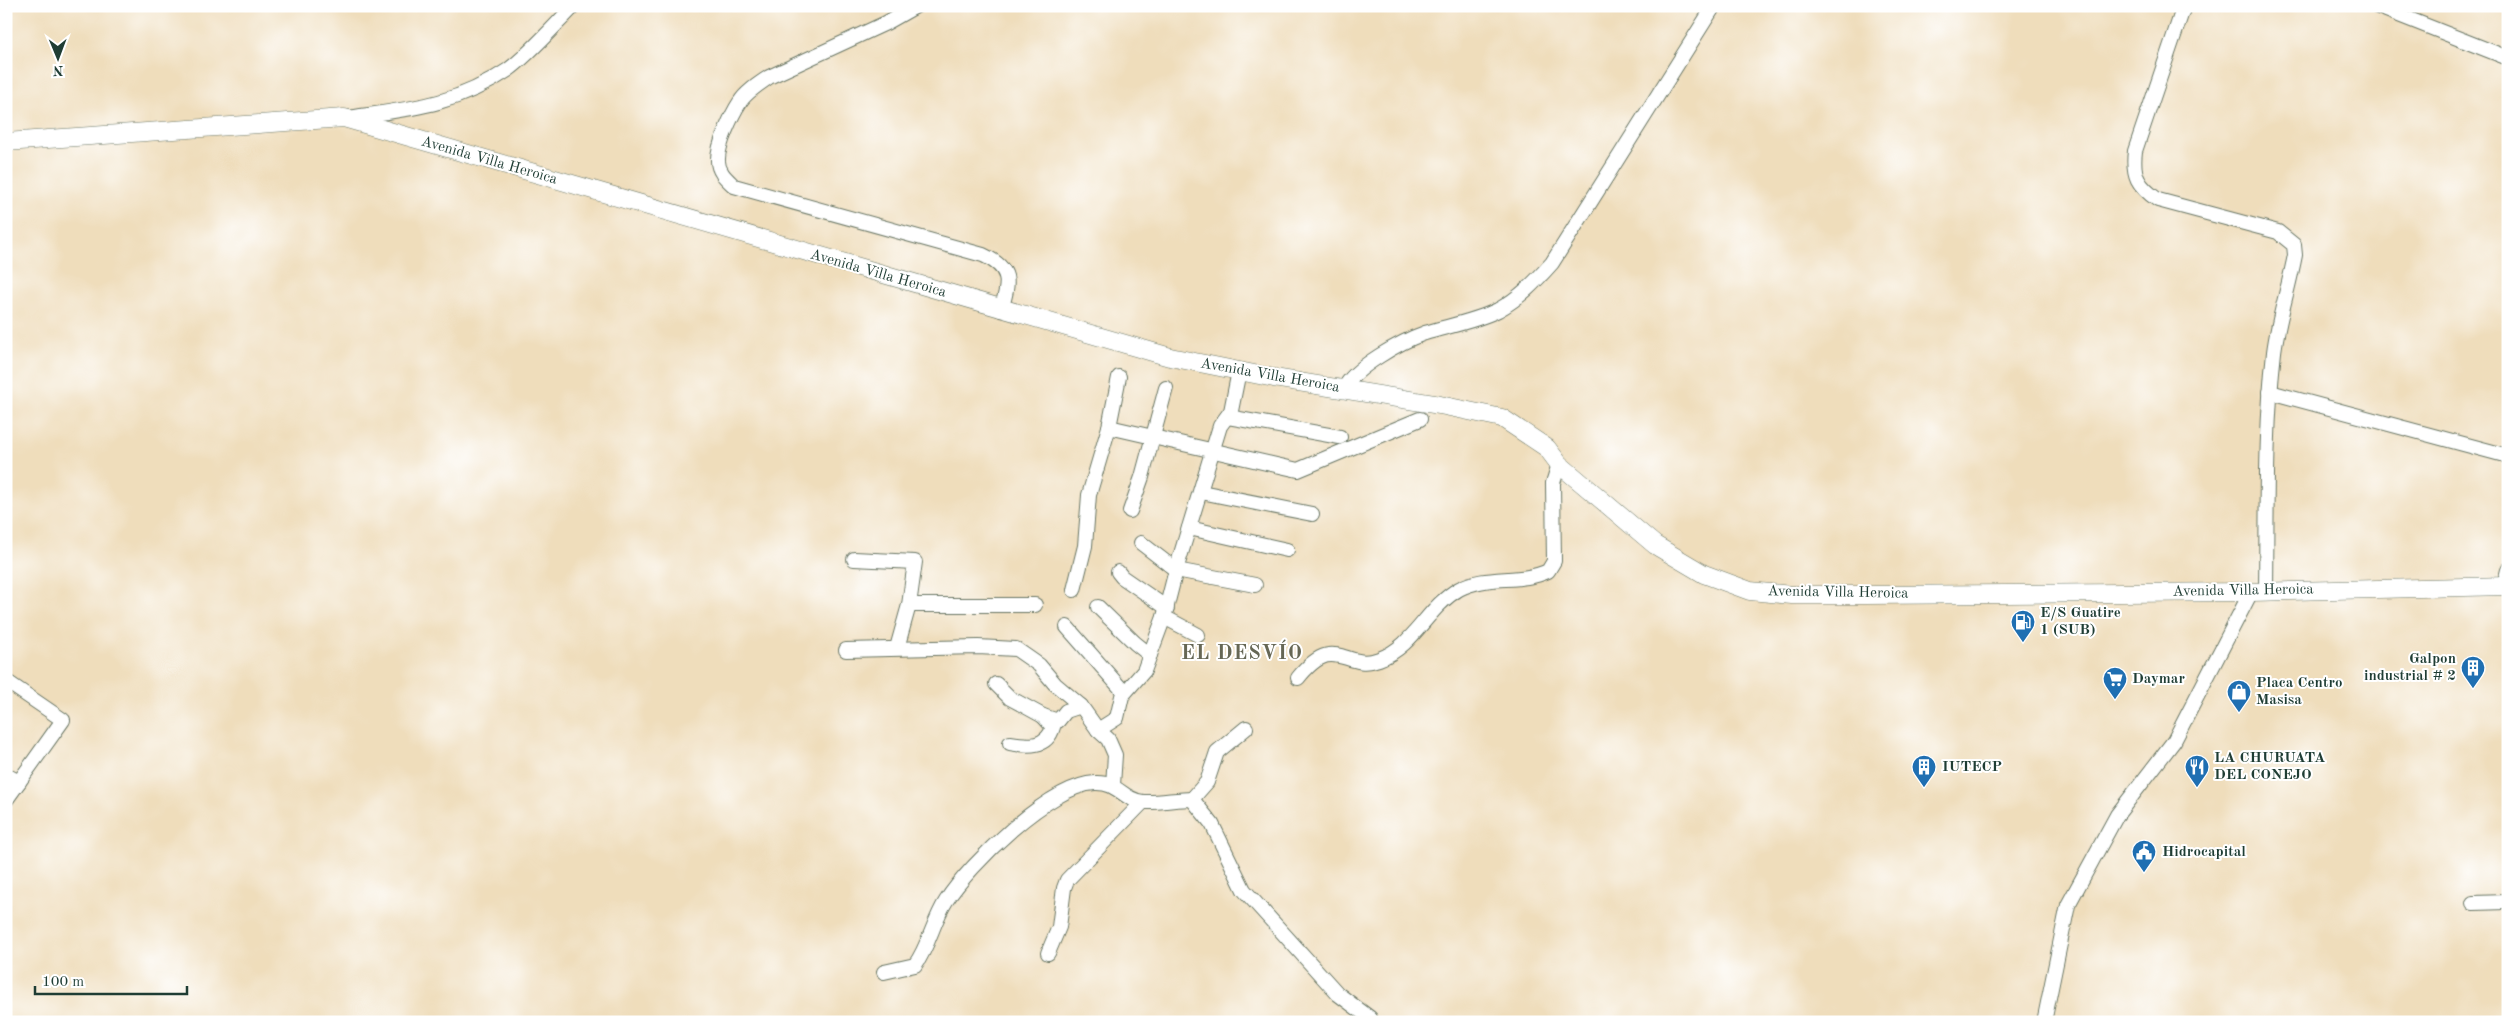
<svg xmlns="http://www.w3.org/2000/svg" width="2514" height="1028" viewBox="0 0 2514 1028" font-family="'Old Standard TT',serif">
<rect width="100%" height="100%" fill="#fff"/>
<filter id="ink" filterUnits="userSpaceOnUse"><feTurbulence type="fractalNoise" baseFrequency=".02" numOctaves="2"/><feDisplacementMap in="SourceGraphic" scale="10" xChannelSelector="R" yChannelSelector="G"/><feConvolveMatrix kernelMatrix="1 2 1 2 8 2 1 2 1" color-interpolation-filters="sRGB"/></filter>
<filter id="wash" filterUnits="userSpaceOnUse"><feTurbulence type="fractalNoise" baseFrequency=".0096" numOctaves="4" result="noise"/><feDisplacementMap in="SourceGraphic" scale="20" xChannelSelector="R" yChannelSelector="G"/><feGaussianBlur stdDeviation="1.12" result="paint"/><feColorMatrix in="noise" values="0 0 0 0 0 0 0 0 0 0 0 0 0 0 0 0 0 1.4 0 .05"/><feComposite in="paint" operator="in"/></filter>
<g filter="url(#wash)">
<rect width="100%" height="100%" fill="#efddbb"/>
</g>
<g filter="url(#ink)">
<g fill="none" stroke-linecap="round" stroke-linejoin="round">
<defs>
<g id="minor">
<path d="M916 6 886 23 769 77C759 84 746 92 740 102 732 114 717 146 718 161 718 172 727 179 734 186L983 255C1013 269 1009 282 1001 310"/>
<path d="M2184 6 2135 151C2132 176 2138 186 2158 200L2278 232 2294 245 2295 255C2289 287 2278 320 2274 352 2265 432 2267 512 2266 592"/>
<polyline points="2376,6 2508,58"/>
<path d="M347 118C408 109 455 106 508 70 528 56 555 25 574 6"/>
<path d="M1344 389C1354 367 1402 341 1425 333 1448 326 1476 321 1498 310 1520 298 1536 281 1552 263L1714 6"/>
<polyline points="2270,392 2508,456"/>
<polyline points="1228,417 1340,437"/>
<polyline points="1109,427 1298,470 1420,419"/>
<polyline points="1201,492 1312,514"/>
<polyline points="1130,511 1142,477 1166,388"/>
<polyline points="1189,528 1287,550"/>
<polyline points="1141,543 1176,570 1255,585"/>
<polyline points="854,559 915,562 909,605 897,648"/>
<polyline points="1118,572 1122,577 1167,608"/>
<polyline points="2504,586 2508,570"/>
<polyline points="1074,590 1085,546 1089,495 1109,427 1119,377"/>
<polyline points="909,605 1035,605"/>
<polyline points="1098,607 1135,643 1150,655"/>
<polyline points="1164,617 1198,635"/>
<polyline points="1067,627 1124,692"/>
<polyline points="846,650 978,647 1016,649 1039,665 1055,684 1081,706 1098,730 1108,739 1115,755 1113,785"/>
<path d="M1298 678C1336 631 1344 672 1379 659 1415 646 1426 608 1459 589 1486 574 1520 584 1548 571L1554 561 1553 483 1559 464"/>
<polyline points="6,681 63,720 6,800"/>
<polyline points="996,684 1010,698 1043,716"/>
<polyline points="1098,730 1117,718 1122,696 1144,671 1164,617 1176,570 1220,426 1231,411 1239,371"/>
<path d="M1010 743C1028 746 1047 748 1053 727L1043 716 1058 721 1066 711 1081 706"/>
<polyline points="6,775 19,782"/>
<polyline points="1192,799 1207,782 1217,752 1246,728"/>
<polyline points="2473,903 2508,902"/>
<polyline points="1048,953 1059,927 1064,888 1067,880 1143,802"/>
<path d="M884 972 915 965C929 946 933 921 946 901 970 864 1050 785 1095 783 1119 782 1121 799 1143 802 1159 803 1176 799 1192 799L1212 824 1244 890 1338 994 1370 1018"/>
<polyline points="2044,1022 2068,905 2117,815 2174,741 2251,592"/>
</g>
<polyline id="major" points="6,142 344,118 1170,357 1274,378 1440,405 1502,418 1547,448 1559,464 1655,545 1704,574 1750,591 1792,595 1866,595 2251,592 2508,586"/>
</defs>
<use href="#minor" stroke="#687563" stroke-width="16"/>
<use href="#major" stroke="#687563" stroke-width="19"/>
<use href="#minor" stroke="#fff" stroke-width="14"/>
<use href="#major" stroke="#fff" stroke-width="18"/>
</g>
</g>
<defs>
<symbol id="fuel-pin" viewBox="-11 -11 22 30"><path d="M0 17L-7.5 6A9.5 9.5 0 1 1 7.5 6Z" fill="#1f6fb2" stroke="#fff"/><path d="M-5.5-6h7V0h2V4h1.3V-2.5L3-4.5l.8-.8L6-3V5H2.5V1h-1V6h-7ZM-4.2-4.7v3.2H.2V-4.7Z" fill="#fff"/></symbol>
<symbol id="building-pin" viewBox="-11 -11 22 30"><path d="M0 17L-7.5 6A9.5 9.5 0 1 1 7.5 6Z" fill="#1f6fb2" stroke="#fff"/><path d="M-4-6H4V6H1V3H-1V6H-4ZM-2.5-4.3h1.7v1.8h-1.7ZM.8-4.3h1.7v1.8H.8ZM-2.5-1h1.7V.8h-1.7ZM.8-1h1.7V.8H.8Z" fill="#fff"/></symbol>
<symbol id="supermarket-pin" viewBox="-11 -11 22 30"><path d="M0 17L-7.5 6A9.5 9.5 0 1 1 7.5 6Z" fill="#1f6fb2" stroke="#fff"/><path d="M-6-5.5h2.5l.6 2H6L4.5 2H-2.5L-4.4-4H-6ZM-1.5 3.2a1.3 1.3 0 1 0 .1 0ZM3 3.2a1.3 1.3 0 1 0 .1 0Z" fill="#fff"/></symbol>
<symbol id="shop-pin" viewBox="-11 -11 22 30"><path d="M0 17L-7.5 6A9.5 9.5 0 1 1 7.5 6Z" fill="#1f6fb2" stroke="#fff"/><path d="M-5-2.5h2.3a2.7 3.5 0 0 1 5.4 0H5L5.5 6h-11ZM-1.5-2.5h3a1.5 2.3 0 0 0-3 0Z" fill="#fff"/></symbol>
<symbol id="restaurant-pin" viewBox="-11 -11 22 30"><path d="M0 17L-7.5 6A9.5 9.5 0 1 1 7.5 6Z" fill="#1f6fb2" stroke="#fff"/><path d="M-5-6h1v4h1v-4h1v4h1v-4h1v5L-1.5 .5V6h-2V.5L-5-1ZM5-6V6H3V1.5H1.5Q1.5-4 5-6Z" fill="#fff"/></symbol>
<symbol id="civic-pin" viewBox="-11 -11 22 30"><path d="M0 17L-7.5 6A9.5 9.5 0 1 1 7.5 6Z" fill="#1f6fb2" stroke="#fff"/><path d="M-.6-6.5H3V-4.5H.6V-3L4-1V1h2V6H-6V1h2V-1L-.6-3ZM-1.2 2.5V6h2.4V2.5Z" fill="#fff"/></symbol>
</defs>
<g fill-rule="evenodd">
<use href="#fuel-pin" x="2009" y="608" width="28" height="38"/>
<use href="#building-pin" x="2459" y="654" width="28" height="38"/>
<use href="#supermarket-pin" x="2101" y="665" width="28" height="38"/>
<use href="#shop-pin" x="2225" y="678" width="28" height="38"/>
<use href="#building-pin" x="1910" y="753" width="28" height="38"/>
<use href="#restaurant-pin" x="2183" y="753" width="28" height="38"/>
<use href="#civic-pin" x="2130" y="838" width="28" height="38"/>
</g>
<g text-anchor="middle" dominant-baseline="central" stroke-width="4" stroke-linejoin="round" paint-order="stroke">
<g font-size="15" fill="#1f3d34" stroke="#fff">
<text transform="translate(489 161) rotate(16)">Avenida Villa Heroica</text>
<text transform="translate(878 274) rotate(16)">Avenida Villa Heroica</text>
<text transform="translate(1270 376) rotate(10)">Avenida Villa Heroica</text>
<text transform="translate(2243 591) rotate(-1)">Avenida Villa Heroica</text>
<text transform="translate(1838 593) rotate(1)">Avenida Villa Heroica</text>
</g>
<g font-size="15" font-weight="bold" fill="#1f3d34" stroke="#fff" text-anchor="start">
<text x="2040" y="613">E/S Guatire<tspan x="2040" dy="17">1 (SUB)</tspan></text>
<text x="2456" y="659" text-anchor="end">Galpon<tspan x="2456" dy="17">industrial # 2</tspan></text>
<text x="2132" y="679">Daymar</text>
<text x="2256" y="683">Placa Centro<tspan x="2256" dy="17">Masisa</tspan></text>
<text x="2214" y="758">LA CHURUATA<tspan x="2214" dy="17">DEL CONEJO</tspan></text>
<text x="1942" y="767">IUTECP</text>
<text x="2162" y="852">Hidrocapital</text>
</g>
<g font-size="20" font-weight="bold" letter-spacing="1" fill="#666755" stroke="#fff">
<text x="1242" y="654">EL DESVÍO</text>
</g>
</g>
<rect width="2514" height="1028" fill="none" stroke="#fff" stroke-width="25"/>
<g transform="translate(58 58) rotate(179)" stroke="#ffffff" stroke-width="4" paint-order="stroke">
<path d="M0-4L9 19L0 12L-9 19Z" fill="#1f3d34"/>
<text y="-8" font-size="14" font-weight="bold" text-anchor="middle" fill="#1f3d34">N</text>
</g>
<path d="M35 986v8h152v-8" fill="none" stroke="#1f3d34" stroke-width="2.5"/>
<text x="42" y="986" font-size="15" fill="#1f3d34" stroke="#ffffff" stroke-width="4" paint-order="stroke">100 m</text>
</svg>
